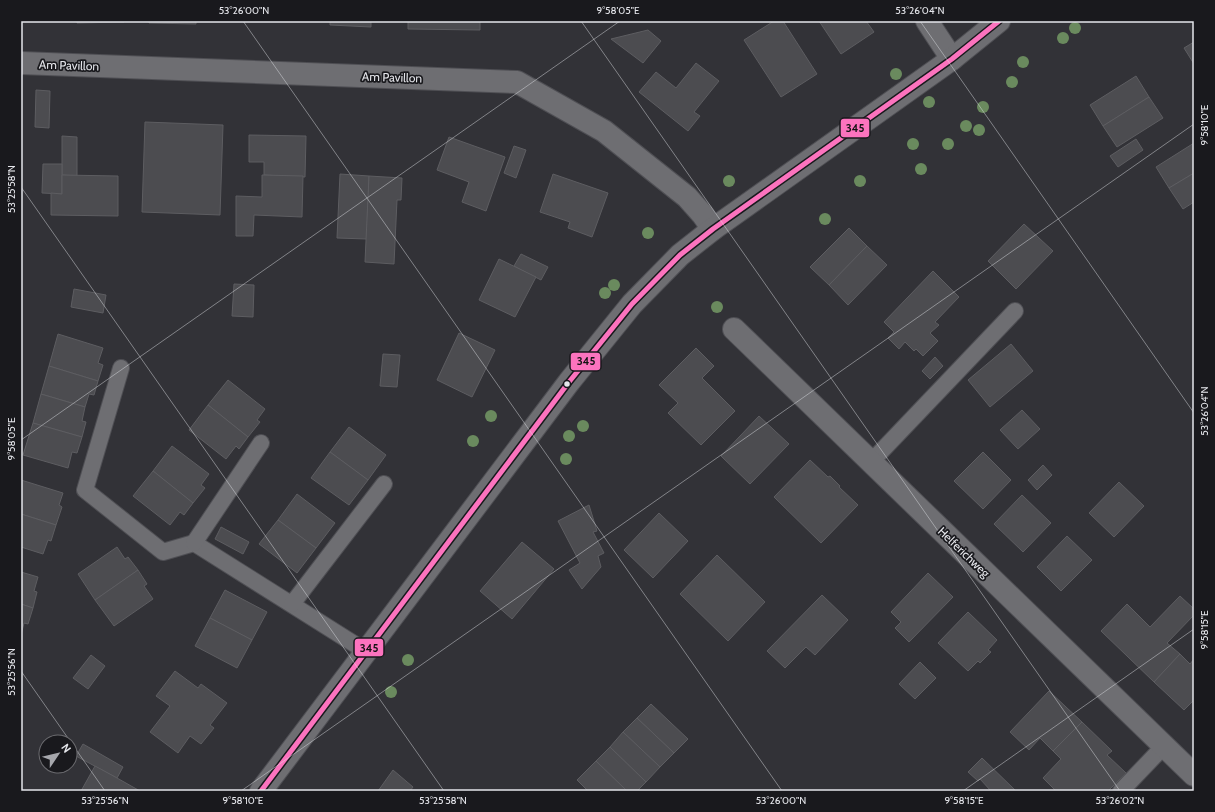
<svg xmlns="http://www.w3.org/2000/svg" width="1215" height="812" viewBox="0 0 1215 812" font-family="Cabin,sans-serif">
<rect width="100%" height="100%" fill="#323237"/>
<g fill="#4c4c50" stroke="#5d5d61">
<polygon points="77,21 124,21 124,22 77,23"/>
<polygon points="149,21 196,21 196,24 149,23"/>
<polygon points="330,21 371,21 371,27 330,25"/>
<polygon points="408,21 480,21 480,30 408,29"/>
<polygon points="774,21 783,21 817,74 781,97 744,40"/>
<polygon points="819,21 866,21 874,32 841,54"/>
<polygon points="648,30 661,41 643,63 611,39"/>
<polygon points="1194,42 1194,64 1184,48"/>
<polygon points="696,63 719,81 694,112 700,116 688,131 639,92 656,72 676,88"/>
<polygon points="1136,76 1149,97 1103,126 1090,105"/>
<polygon points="36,90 50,91 49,128 35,127"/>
<polygon points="1149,97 1163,118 1117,147 1103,126"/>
<polygon points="145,122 223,125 220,215 142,212"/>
<polygon points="249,135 306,136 305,177 264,175 264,162 249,162"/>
<polygon points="62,136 77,137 77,176 62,175"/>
<polygon points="449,137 505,157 486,211 462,202 469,182 437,170"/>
<polygon points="1136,139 1143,150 1118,167 1110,156"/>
<polygon points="1194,143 1194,173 1169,188 1156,167"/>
<polygon points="514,146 526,150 516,178 504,173"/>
<polygon points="43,164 62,164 62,194 42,193"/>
<polygon points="1194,173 1194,202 1183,209 1169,188"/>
<polygon points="340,174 369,176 367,239 337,238"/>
<polygon points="553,174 608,193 592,237 568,228 570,222 540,212"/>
<polygon points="62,175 118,176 118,216 51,215 51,193 62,194"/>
<polygon points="262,175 303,176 302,217 254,215 253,236 236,236 236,196 262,197"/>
<polygon points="369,176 402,178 401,200 397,200 394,264 365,262"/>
<polygon points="1024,224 1053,251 1016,289 988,261"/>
<polygon points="849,228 867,246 829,285 810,267"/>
<polygon points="867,246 887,265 848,305 829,285"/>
<polygon points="521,254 548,267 541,280 514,266"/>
<polygon points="499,259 536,277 515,317 479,300"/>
<polygon points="933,271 959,297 935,322 939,325 930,333 938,341 923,356 916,349 914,351 905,342 899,349 888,338 894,332 884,322"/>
<polygon points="234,284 254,285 253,317 232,316"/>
<polygon points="74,289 106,295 103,313 71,307"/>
<polygon points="459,333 495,350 472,397 437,380"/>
<polygon points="58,334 103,348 98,363 103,365 98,381 49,366"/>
<polygon points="1011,344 1033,371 990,407 968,380"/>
<polygon points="696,348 714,366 702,378 735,411 701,445 668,413 678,403 659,385"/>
<polygon points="383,354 400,355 397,387 380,386"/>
<polygon points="935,357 943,366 930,379 922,371"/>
<polygon points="49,366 98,381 94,395 89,394 85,407 41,394"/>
<polygon points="228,380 265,409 257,420 260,422 248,437 208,405"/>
<polygon points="41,394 85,407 82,421 86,422 82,437 33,423"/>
<polygon points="208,405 248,437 239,449 236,446 226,459 189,430"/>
<polygon points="1022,410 1040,429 1018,449 1000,430"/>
<polygon points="759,416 789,444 750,484 721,456"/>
<polygon points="33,423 82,437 77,453 72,452 68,468 23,455"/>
<polygon points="349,427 386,455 368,480 330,452"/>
<polygon points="172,446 209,474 201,485 205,488 193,503 153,471"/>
<polygon points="330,452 368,480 349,505 311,478"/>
<polygon points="983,452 1011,480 983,509 954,481"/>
<polygon points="810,460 828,477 830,476 840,486 839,487 858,505 821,543 774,497"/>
<polygon points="1043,465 1052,475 1037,490 1028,480"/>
<polygon points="153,471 193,503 184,515 180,512 170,525 133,496"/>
<polygon points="21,480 63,493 59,505 62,507 56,525 21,514"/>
<polygon points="1119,482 1144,506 1114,537 1089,513"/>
<polygon points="297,494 335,523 316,548 278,520"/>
<polygon points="1022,495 1051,523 1023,552 994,524"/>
<polygon points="589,505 597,531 593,532 604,553 598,556 601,567 582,589 569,570 580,563 558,521"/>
<polygon points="659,513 688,541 653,578 624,550"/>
<polygon points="21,514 56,525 51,541 48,540 43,554 21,547"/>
<polygon points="278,520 316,548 297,573 259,544"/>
<polygon points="221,527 249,542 243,554 215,539"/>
<polygon points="1067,536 1092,560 1061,591 1037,567"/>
<polygon points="522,542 554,569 512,619 480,591"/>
<polygon points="117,547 125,559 128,557 138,570 95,600 78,574"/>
<polygon points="717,555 765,602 728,641 680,594"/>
<polygon points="138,570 147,584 144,586 153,599 114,626 95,600"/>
<polygon points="21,572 38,577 34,591 37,592 33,608 21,604"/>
<polygon points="928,573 953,597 909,642 895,628 901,622 891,612"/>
<polygon points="225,590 267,612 252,640 210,618"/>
<polygon points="822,595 848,620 815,655 806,647 785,668 767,651"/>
<polygon points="1180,596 1194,609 1194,615 1167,643 1180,654 1154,682 1101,631 1127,604 1150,627"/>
<polygon points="21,604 33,608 28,624 24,623 21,635"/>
<polygon points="968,612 997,640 988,650 991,652 980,663 978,661 968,671 938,643"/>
<polygon points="210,618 252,640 237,668 195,646"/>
<polygon points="1180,654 1190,664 1194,659 1194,700 1184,710 1154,682"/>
<polygon points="91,655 105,666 88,689 73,678"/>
<polygon points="920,662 936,678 915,699 899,684"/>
<polygon points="175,671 198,688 201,684 227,703 210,725 214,728 201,744 190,736 178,753 150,732 170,706 156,696"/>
<polygon points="1049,691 1082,722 1053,751 1040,738 1029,750 1010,732"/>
<polygon points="651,704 688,739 674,753 637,718"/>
<polygon points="637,718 674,753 660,767 623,732"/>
<polygon points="1082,722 1112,751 1107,755 1126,773 1108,791 1056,791 1043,778 1061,759 1053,751"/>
<polygon points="623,732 660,767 646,782 610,747"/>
<polygon points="83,744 123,767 117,778 76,756"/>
<polygon points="610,747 646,782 637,791 627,791 596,761"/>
<polygon points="982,758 1015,790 991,791 980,779 978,781 968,772"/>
<polygon points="596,761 627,791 588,791 577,780"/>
<polygon points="95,766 117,778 140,791 81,791"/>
<polygon points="393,770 413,787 410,791 378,791"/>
</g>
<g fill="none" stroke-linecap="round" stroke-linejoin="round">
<defs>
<g id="lane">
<polyline points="121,368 85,490 163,552 194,543 367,652"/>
<polyline points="871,462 1015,311"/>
<polyline points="194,543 261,443"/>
<polyline points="292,604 384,484"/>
<polyline points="1121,791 1164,746"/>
</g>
<g id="street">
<polyline points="927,21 952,59"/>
<polyline points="21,63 517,82 604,131 687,197 703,215 713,229"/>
<polyline points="734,329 1194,775"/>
</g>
<polyline id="secondary" points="261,791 569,382 632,304 680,255 713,229 952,59 999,21"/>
</defs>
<use href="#lane" stroke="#4f4f54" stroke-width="18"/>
<use href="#street" stroke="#4f4f54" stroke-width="24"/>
<use href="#secondary" stroke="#4f4f54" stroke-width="24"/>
<use href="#lane" stroke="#6e6e72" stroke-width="16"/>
<use href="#street" stroke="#6e6e72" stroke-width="22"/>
<use href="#secondary" stroke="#6e6e72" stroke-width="22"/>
<defs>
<polyline id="bus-1" points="261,791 569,382 632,304 680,255 713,229 952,59 999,21"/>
</defs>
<use href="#bus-1" stroke="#19191d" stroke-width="8"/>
<use href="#bus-1" stroke="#fc73be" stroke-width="5"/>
</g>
<g fill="#6a8a5e">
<circle cx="1075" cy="28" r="6"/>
<circle cx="1063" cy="38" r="6"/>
<circle cx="1023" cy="62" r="6"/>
<circle cx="896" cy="74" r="6"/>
<circle cx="1012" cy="82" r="6"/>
<circle cx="929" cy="102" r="6"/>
<circle cx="983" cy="107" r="6"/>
<circle cx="966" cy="126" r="6"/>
<circle cx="979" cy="130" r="6"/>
<circle cx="913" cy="144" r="6"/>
<circle cx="948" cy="144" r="6"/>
<circle cx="921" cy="169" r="6"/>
<circle cx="729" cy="181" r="6"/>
<circle cx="860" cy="181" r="6"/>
<circle cx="825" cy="219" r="6"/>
<circle cx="648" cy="233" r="6"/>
<circle cx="614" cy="285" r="6"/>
<circle cx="605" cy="293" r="6"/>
<circle cx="717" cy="307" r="6"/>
<circle cx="491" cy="416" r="6"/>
<circle cx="583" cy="426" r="6"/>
<circle cx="569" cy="436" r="6"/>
<circle cx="473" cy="441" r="6"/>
<circle cx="566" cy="459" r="6"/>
<circle cx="408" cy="660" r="6"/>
<circle cx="391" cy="692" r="6"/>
</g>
<path fill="none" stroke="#e5e6eb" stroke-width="1" stroke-opacity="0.45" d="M243 21 782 791M581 21 1120 791M920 21 1194 413M21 187 444 791M21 440 620 21M21 671 105 791M241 791 1194 124M963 791 1194 629"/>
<circle fill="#e5e6eb" stroke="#19191d" stroke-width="1.5" cx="567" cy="384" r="3.5"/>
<g text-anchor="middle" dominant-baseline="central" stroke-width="3.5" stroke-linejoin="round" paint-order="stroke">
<g font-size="12" fill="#e5e6eb" stroke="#19191d">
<text transform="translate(69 65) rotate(2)">Am Pavillon</text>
<text transform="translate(392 77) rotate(2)">Am Pavillon</text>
<text transform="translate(964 552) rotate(44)">Helferichweg</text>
</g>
</g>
<g stroke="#19191d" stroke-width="1.5">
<rect x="840" y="118" width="30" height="20" rx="4" fill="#fc73be"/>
<rect x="570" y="352" width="31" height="19" rx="4" fill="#fc73be"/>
<rect x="354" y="638" width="30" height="19" rx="4" fill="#fc73be"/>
</g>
<g font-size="11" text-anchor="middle" font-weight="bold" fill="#111">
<text x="855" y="132">345</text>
<text x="586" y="365">345</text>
<text x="369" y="652">345</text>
</g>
<rect width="1215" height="812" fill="none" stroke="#19191d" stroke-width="44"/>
<g transform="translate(58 754) rotate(55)"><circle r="19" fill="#19191d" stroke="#6b6b6f"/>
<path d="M0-3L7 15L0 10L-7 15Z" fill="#a6a7ac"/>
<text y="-6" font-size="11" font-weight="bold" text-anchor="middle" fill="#e5e6eb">N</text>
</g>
<rect x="22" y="22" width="1171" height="768" fill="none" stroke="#e5e6eb" stroke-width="1.5"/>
<g font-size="10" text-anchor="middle" fill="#e5e6eb">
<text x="244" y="14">53°26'00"N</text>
<text x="618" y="14">9°58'05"E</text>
<text x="920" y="14">53°26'04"N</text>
<text transform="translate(1204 125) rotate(-90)" y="4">9°58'10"E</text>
<text transform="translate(11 189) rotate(-90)" y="4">53°25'58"N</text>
<text transform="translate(1204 411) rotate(-90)" y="4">53°26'04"N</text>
<text transform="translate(11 439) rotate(-90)" y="4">9°58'05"E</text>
<text transform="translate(1204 630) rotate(-90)" y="4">9°58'15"E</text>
<text transform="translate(11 672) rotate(-90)" y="4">53°25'56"N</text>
<text x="105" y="804">53°25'56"N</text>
<text x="243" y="804">9°58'10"E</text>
<text x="443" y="804">53°25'58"N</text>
<text x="781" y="804">53°26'00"N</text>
<text x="964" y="804">9°58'15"E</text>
<text x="1120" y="804">53°26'02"N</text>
</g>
</svg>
